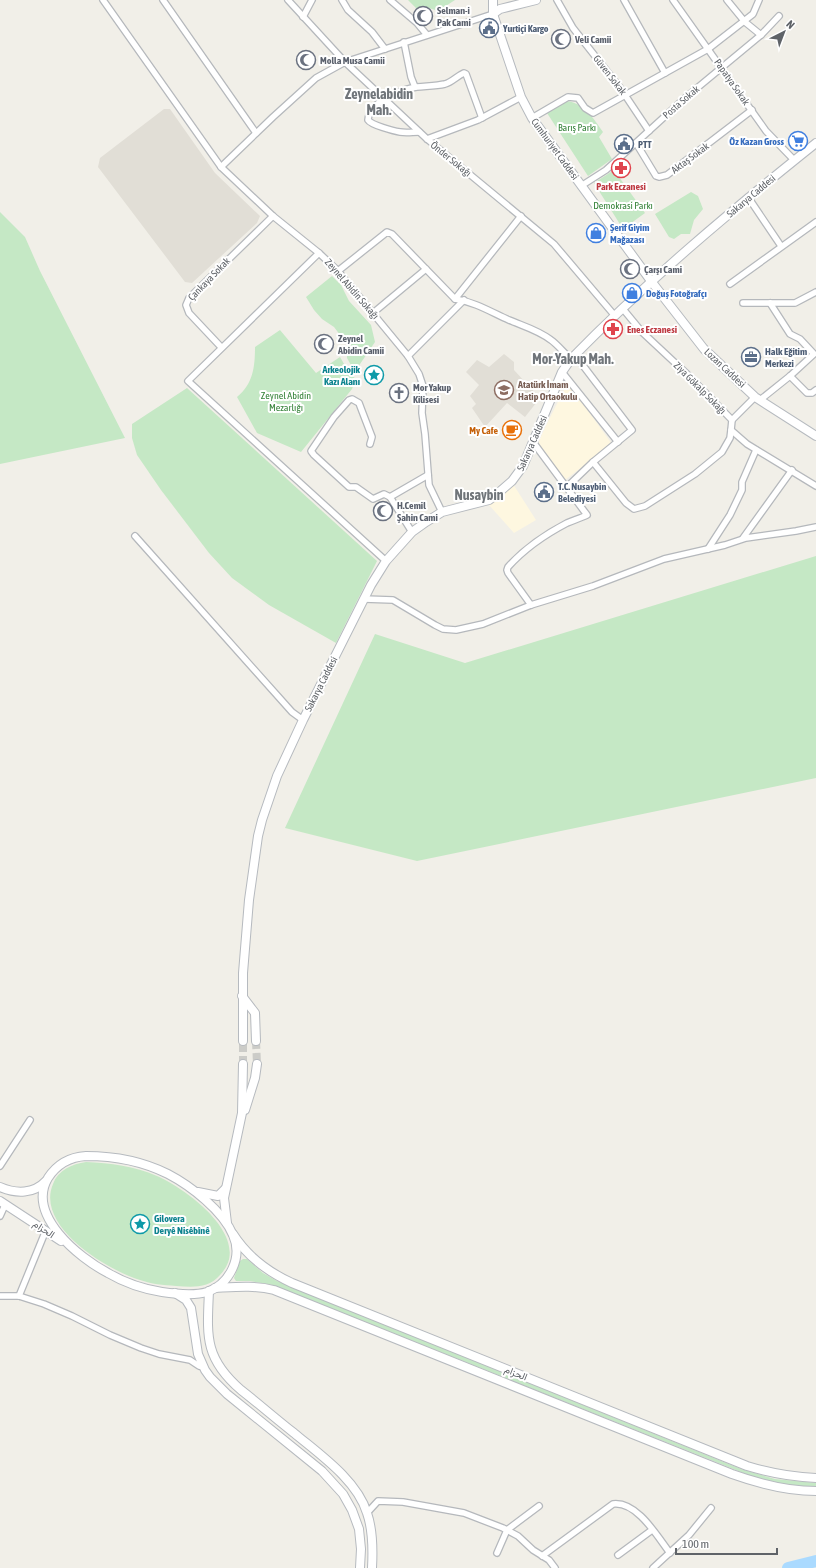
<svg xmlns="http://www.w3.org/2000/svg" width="816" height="1568" viewBox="0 0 816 1568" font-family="'Asap Condensed',Vazirmatn,sans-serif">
<rect width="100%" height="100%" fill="#f1efe8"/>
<g fill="#fef7e0">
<polygon points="567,386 571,387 612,444 565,480 537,443 565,388"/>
<polygon points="513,484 536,520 514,533 489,505"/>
</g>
<g fill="#e1ded6">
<polygon points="164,109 170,109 215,173 260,216 257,223 192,283 185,282 98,167 100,158"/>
<polygon points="504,354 514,362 514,370 540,398 525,417 507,403 485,427 472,408 476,404 470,396 479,385 466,372 477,360 489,367"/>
</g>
<g fill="#c5e8c5">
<polygon points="408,0 455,0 438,11 423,6 417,9"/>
<path d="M564 101C583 101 594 119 603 132L599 137 612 159 588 176 547 113Z"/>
<polygon points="614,170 645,213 623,229 594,183"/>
<polygon points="691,192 698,196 703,209 694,220 690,234 681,234 674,239 669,237 655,214"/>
<polygon points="0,212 25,237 40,271 125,438 0,464"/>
<polygon points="332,276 341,285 349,301 371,325 375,342 358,367 352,367 347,358 347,344 334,327 322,319 314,310 306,297"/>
<path d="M280 330 316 373 340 357 350 374 356 379 352 389 301 452 257 433 237 397C253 384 255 367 255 347Z"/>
<polygon points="187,388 377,561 336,643 269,605 232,578 209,553 161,490 137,455 132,438 132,424"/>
<polygon points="816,556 816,778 417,861 285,828 375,634 465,663"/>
<path d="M86 1162C111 1163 134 1166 157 1176 187 1189 255 1239 220 1275 208 1289 192 1287 176 1286 163 1285 151 1284 140 1280 107 1270 35 1226 53 1184 58 1170 72 1164 86 1162Z"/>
<polygon points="243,1259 247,1259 263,1273 277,1281 741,1469 775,1479 816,1483 816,1487 788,1485 751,1476 273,1285 250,1281 236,1281 234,1278 240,1261"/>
</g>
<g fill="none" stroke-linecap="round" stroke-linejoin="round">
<polyline stroke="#aadaff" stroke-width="12" points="788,1568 816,1561"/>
<g stroke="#ccccc8" stroke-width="8" stroke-dasharray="8 4" stroke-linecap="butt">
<polyline points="256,1041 257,1064"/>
<polyline points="243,1064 243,1041"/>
</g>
<defs>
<g id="street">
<polyline points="103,0 221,167 273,216 319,253 338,271 408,356 419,374 423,386 422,413 425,434 429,485 442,512"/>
<polyline points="163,0 256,133"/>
<polyline points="288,0 345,62 427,139 554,244 615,316"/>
<polyline points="342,0 348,10 372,32 385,49"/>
<polyline points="390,0 417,23 427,35"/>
<polyline points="557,0 573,28 621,89 649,131"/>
<polyline points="624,0 665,73"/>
<polyline points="673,0 766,131 794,160"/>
<polyline points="727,0 745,22 761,35"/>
<polyline points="303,17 312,0"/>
<polyline points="404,42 411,77 415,87"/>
<polyline points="532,118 568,97 578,98 585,108 593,113 708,49 753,14 759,0"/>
<path d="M419 132C413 132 406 133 400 132 394 131 371 125 368 120 369 102 402 89 417 87 426 86 436 86 445 84 452 82 457 76 464 73L466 74 482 118"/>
<polyline points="427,139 478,120 521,97"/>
<polyline points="636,143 656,176 659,177 667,175 752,110"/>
<polyline points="221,167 273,117 316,78 345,62 493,14"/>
<polyline points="581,186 606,170 685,98 761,35 779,16"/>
<polyline points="748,197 781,246"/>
<polyline points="319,253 188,381 386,561"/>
<path d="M338 271 387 232 392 234 455 299C475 302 491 312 509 320 523 326 538 330 551 340 558 345 564 353 571 359"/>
<polyline points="730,284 816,222"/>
<polyline points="455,299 521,216"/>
<polyline points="743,303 795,303 816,292"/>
<polyline points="623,309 642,332 687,374 732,420 731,430 747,444 816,486"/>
<polyline points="373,313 426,269"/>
<polyline points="221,347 189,313 186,305 189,298 273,216"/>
<polyline points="408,356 464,300"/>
<polyline points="562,372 618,442"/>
<polyline points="790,376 807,393 812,393 816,390"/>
<polyline points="760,400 790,376 814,354 800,339 790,334 770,303"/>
<polyline points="732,420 755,397"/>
<polyline points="370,444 372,437 362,411 359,403 352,399 349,400 334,417 311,451 314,455 349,487 356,487 373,499 384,494 390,497"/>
<polyline points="593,462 626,503 634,509 645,506 695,474 722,452 730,438 731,430"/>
<polyline points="567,487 593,462 632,430 575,355"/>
<polyline points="412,532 390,497 428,475"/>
<polyline points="135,536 292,712 303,720"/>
<polyline points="743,538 792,470"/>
<polyline points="708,549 730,515 742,490 742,482 756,450"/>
<polyline points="364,599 393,600 435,625 443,629 456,630 483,624 531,605 593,586 664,559 725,545 746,538 796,531 816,527"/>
<path d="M531 605 508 573 507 570 508 567C525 548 544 535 567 523 574 520 581 518 587 515L533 442"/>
<polyline points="0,1166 30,1120"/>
<polyline points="0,1216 5,1205"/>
<polyline points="0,1296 19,1296 44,1304 72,1316 110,1335 141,1348 159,1354 190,1360 199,1366 204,1367"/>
<polyline points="19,1296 46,1230"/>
<polyline points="367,1513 378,1501 403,1502 464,1513 503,1528 518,1536 533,1550 549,1560 555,1568"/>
<polyline points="497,1553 507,1530 539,1506"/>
<polyline points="618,1555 652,1530"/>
<path d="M542 1556 613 1504C637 1501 657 1536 670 1553"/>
<polyline points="653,1568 689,1535 711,1508"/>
</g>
<g id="secondary">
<polyline points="493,0 493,14 521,97 532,118 651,281 704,349 755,397 816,436"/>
<polyline points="493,14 500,9 536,0"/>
<polyline points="242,996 255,1013 256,1041"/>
<path d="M243 1041V973L249 900 258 836 262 820 277 776 303 720 371 585 386 561 412 532 426 522 442 512 489 500 497 494 512 481 523 466 562 372 571 359C647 281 731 211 816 143"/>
<polyline points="245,1110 255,1078 257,1064"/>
<path d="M86 1156C114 1156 142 1161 168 1174 191 1186 223 1211 233 1235 243 1257 230 1284 207 1292 194 1296 176 1294 162 1292 143 1289 125 1283 108 1273 79 1258 26 1215 48 1178 57 1164 70 1157 86 1156Z"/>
<path d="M0 1187C16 1194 34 1194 46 1181"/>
<polyline points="198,1192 218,1196 225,1189"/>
<polyline points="0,1201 61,1241"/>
<polyline points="227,1223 224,1198 242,1113 243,1064"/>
<path d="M233 1234C247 1256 268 1272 292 1283L747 1466C770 1473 792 1477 816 1478"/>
<path d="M215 1288C235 1287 255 1285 274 1290L732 1474C760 1484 787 1491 816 1491"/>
<path d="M209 1291C207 1336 204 1358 241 1390 259 1404 276 1419 294 1433 319 1454 357 1480 367 1513 373 1530 373 1550 372 1568"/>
<polyline points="175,1293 186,1300 191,1308 198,1354 205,1370 210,1377 227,1394 322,1471 343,1494 352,1510 359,1529 361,1549 360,1568"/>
</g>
</defs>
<use href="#street" stroke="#b5b8bc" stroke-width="8"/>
<use href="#secondary" stroke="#b6babf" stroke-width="10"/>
<use href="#street" stroke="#fff" stroke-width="5.5"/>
<use href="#secondary" stroke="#fff" stroke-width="8"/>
</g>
<defs>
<symbol id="mosque-ring" viewBox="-11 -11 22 22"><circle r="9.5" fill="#fff" stroke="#6b7280" stroke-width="1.5"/><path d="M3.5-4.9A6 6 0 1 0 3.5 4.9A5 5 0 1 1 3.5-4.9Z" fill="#6b7280"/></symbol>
<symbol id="civic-ring" viewBox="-11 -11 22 22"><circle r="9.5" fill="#fff" stroke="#5c6f8a" stroke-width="1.5"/><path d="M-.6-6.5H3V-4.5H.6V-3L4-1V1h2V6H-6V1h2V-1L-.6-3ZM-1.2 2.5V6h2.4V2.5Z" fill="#5c6f8a"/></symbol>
<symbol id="supermarket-ring" viewBox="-11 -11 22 22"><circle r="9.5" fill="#fff" stroke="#3f7fe0" stroke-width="1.5"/><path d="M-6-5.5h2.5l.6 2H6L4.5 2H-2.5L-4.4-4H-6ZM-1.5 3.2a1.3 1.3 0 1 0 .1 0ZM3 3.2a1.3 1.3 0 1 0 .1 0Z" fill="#3f7fe0"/></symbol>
<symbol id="pharmacy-ring" viewBox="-11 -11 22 22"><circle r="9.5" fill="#fff" stroke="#e0444e" stroke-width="1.5"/><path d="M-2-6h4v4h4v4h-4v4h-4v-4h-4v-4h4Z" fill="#e0444e"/></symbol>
<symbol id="shop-ring" viewBox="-11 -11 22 22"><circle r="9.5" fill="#fff" stroke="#3f7fe0" stroke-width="1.5"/><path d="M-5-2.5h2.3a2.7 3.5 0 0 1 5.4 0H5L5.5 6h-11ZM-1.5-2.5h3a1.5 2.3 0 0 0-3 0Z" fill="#3f7fe0"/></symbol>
<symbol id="office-ring" viewBox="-11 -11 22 22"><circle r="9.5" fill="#fff" stroke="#5c6f8a" stroke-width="1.5"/><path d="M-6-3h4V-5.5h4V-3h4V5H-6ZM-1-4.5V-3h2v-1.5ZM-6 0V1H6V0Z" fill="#5c6f8a"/></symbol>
<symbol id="sight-ring" viewBox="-11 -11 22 22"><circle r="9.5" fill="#fff" stroke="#0f9aa8" stroke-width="1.5"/><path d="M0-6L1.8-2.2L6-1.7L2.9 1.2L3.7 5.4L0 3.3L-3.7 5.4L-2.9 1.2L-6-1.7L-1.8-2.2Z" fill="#0f9aa8"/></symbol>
<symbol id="school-ring" viewBox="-11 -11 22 22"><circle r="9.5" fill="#fff" stroke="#8d6e63" stroke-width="1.5"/><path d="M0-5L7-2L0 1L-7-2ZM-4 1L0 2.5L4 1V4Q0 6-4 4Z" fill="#8d6e63"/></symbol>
<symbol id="church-ring" viewBox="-11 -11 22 22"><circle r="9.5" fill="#fff" stroke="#6b7280" stroke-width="1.5"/><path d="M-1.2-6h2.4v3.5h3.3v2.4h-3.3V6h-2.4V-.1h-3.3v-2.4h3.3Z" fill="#6b7280"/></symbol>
<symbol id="cafe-ring" viewBox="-11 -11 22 22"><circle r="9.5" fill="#fff" stroke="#e8710a" stroke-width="1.5"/><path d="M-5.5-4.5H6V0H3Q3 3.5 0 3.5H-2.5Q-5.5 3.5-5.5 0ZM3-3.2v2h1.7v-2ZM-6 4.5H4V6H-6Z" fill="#e8710a"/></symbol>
</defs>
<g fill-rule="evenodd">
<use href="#mosque-ring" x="412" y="5" width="22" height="22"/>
<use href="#civic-ring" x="478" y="17" width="22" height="22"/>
<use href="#mosque-ring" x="550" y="28" width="22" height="22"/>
<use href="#mosque-ring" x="295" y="49" width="22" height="22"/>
<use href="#supermarket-ring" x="787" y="130" width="22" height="22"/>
<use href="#civic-ring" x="613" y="133" width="22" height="22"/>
<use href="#pharmacy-ring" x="610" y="157" width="22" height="22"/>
<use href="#shop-ring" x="585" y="222" width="22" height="22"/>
<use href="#mosque-ring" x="619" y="258" width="22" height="22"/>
<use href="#shop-ring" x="621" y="282" width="22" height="22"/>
<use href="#pharmacy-ring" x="602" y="318" width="22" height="22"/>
<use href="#mosque-ring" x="313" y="333" width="22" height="22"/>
<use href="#office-ring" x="740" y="346" width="22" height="22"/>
<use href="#sight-ring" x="363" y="364" width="22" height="22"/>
<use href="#school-ring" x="493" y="379" width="22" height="22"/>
<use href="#church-ring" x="388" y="382" width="22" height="22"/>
<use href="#cafe-ring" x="501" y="419" width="22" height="22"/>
<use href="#civic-ring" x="533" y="481" width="22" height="22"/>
<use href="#mosque-ring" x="372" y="500" width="22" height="22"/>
<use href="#sight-ring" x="129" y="1213" width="22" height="22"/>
</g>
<g text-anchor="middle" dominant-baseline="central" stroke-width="4" stroke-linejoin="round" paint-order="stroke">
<g font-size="10" font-weight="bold" fill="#5b616d" stroke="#fff" text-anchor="start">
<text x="437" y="10">Selman-i<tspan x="437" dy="12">Pak Cami</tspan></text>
<text x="575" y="39">Veli Camii</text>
<text x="320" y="60">Molla Musa Camii</text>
<text x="644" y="269">Çarşı Cami</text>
<text x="338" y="338">Zeynel<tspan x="338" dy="12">Abidin Camii</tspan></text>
<text x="413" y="387">Mor Yakup<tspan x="413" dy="12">Kilisesi</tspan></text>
<text x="397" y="505">H.Cemil<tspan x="397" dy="12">Şahin Cami</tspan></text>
</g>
<g font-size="10" font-weight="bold" fill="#4e5e75" stroke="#fff" text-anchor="start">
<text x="503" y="28">Yurtiçi Kargo</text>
<text x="638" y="144">PTT</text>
<text x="765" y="351">Halk Eğitim<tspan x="765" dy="12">Merkezi</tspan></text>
<text x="558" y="486">T.C. Nusaybin<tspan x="558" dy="12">Belediyesi</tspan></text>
</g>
<g font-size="10" fill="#5f6368" stroke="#fff">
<text transform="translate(610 75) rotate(52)">Güven Sokak</text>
<text transform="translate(732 82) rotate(55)">Papatya Sokak</text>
<text transform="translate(681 102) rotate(-41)">Posta Sokak</text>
<text transform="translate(555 149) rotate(54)">Cumhuriyet Caddesi</text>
<text transform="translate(690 158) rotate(-37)">Aktaş Sokak</text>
<text transform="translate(451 159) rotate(39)">Önder Sokağı</text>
<text transform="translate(751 196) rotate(-40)">Sakarya Caddesi</text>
<text transform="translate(209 279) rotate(-46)">Çankaya Sokak</text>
<text transform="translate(352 289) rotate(49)">Zeynel Abidin Sokağı</text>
<text transform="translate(725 368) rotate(43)">Lozan Caddesi</text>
<text transform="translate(700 388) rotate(45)">Ziya Gökalp Sokağı</text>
<text transform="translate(532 443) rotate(-66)">Sakarya Caddesi</text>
<text transform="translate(321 684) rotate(-63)">Sakarya Caddesi</text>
<text transform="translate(44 1229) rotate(34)">الحزام</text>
<text transform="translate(516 1373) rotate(22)">الحزام</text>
</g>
<g font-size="10" fill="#348238" stroke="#fff">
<text x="577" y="127">Barış Parkı</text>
<text x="623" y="205">Demokrasi Parkı</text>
<text x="286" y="395">Zeynel Abidin<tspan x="286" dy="12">Mezarlığı</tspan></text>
</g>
<g font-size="10" font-weight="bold" fill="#366cbe" stroke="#fff" text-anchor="start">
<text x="784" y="141" text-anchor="end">Öz Kazan Gross</text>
<text x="610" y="227">Şerif Giyim<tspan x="610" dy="12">Mağazası</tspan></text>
<text x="646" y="293">Doğuş Fotoğrafçı</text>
</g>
<g font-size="10" font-weight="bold" fill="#be3a42" stroke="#fff">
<text x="621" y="186">Park Eczanesi</text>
<text x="627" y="329" text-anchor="start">Enes Eczanesi</text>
</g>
<g font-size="10" font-weight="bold" fill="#0d838f" stroke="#fff" text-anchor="end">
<text x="360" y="369">Arkeolojik<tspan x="360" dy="12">Kazı Alanı</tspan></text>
<text x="154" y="1218" text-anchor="start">Gilovera<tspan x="154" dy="12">Deryê Nisêbînê</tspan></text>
</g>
<g font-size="10" font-weight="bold" fill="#785e54" stroke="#fff" text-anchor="start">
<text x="518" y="384">Atatürk İmam<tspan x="518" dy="12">Hatip Ortaokulu</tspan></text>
</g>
<g font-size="10" font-weight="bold" fill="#c56008" stroke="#fff" text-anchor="end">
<text x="498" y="430">My Cafe</text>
</g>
<g font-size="14" font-weight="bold" fill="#70757a" stroke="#fff">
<text x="379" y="94">Zeynelabidin<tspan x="379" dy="16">Mah.</tspan></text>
<text x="573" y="359">Mor-Yakup Mah.</text>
<text x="479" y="495">Nusaybin</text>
</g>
</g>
<g transform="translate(784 32) rotate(42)" stroke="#ffffff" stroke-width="3" paint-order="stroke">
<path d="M0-3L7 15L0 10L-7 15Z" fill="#5f6368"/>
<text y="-6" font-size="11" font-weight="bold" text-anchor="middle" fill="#5f6368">N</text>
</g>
<path d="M676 1548v6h101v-6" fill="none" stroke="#5f6368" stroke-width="2"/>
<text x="682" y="1548" font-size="12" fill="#5f6368" stroke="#ffffff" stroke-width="3" paint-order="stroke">100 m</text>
</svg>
